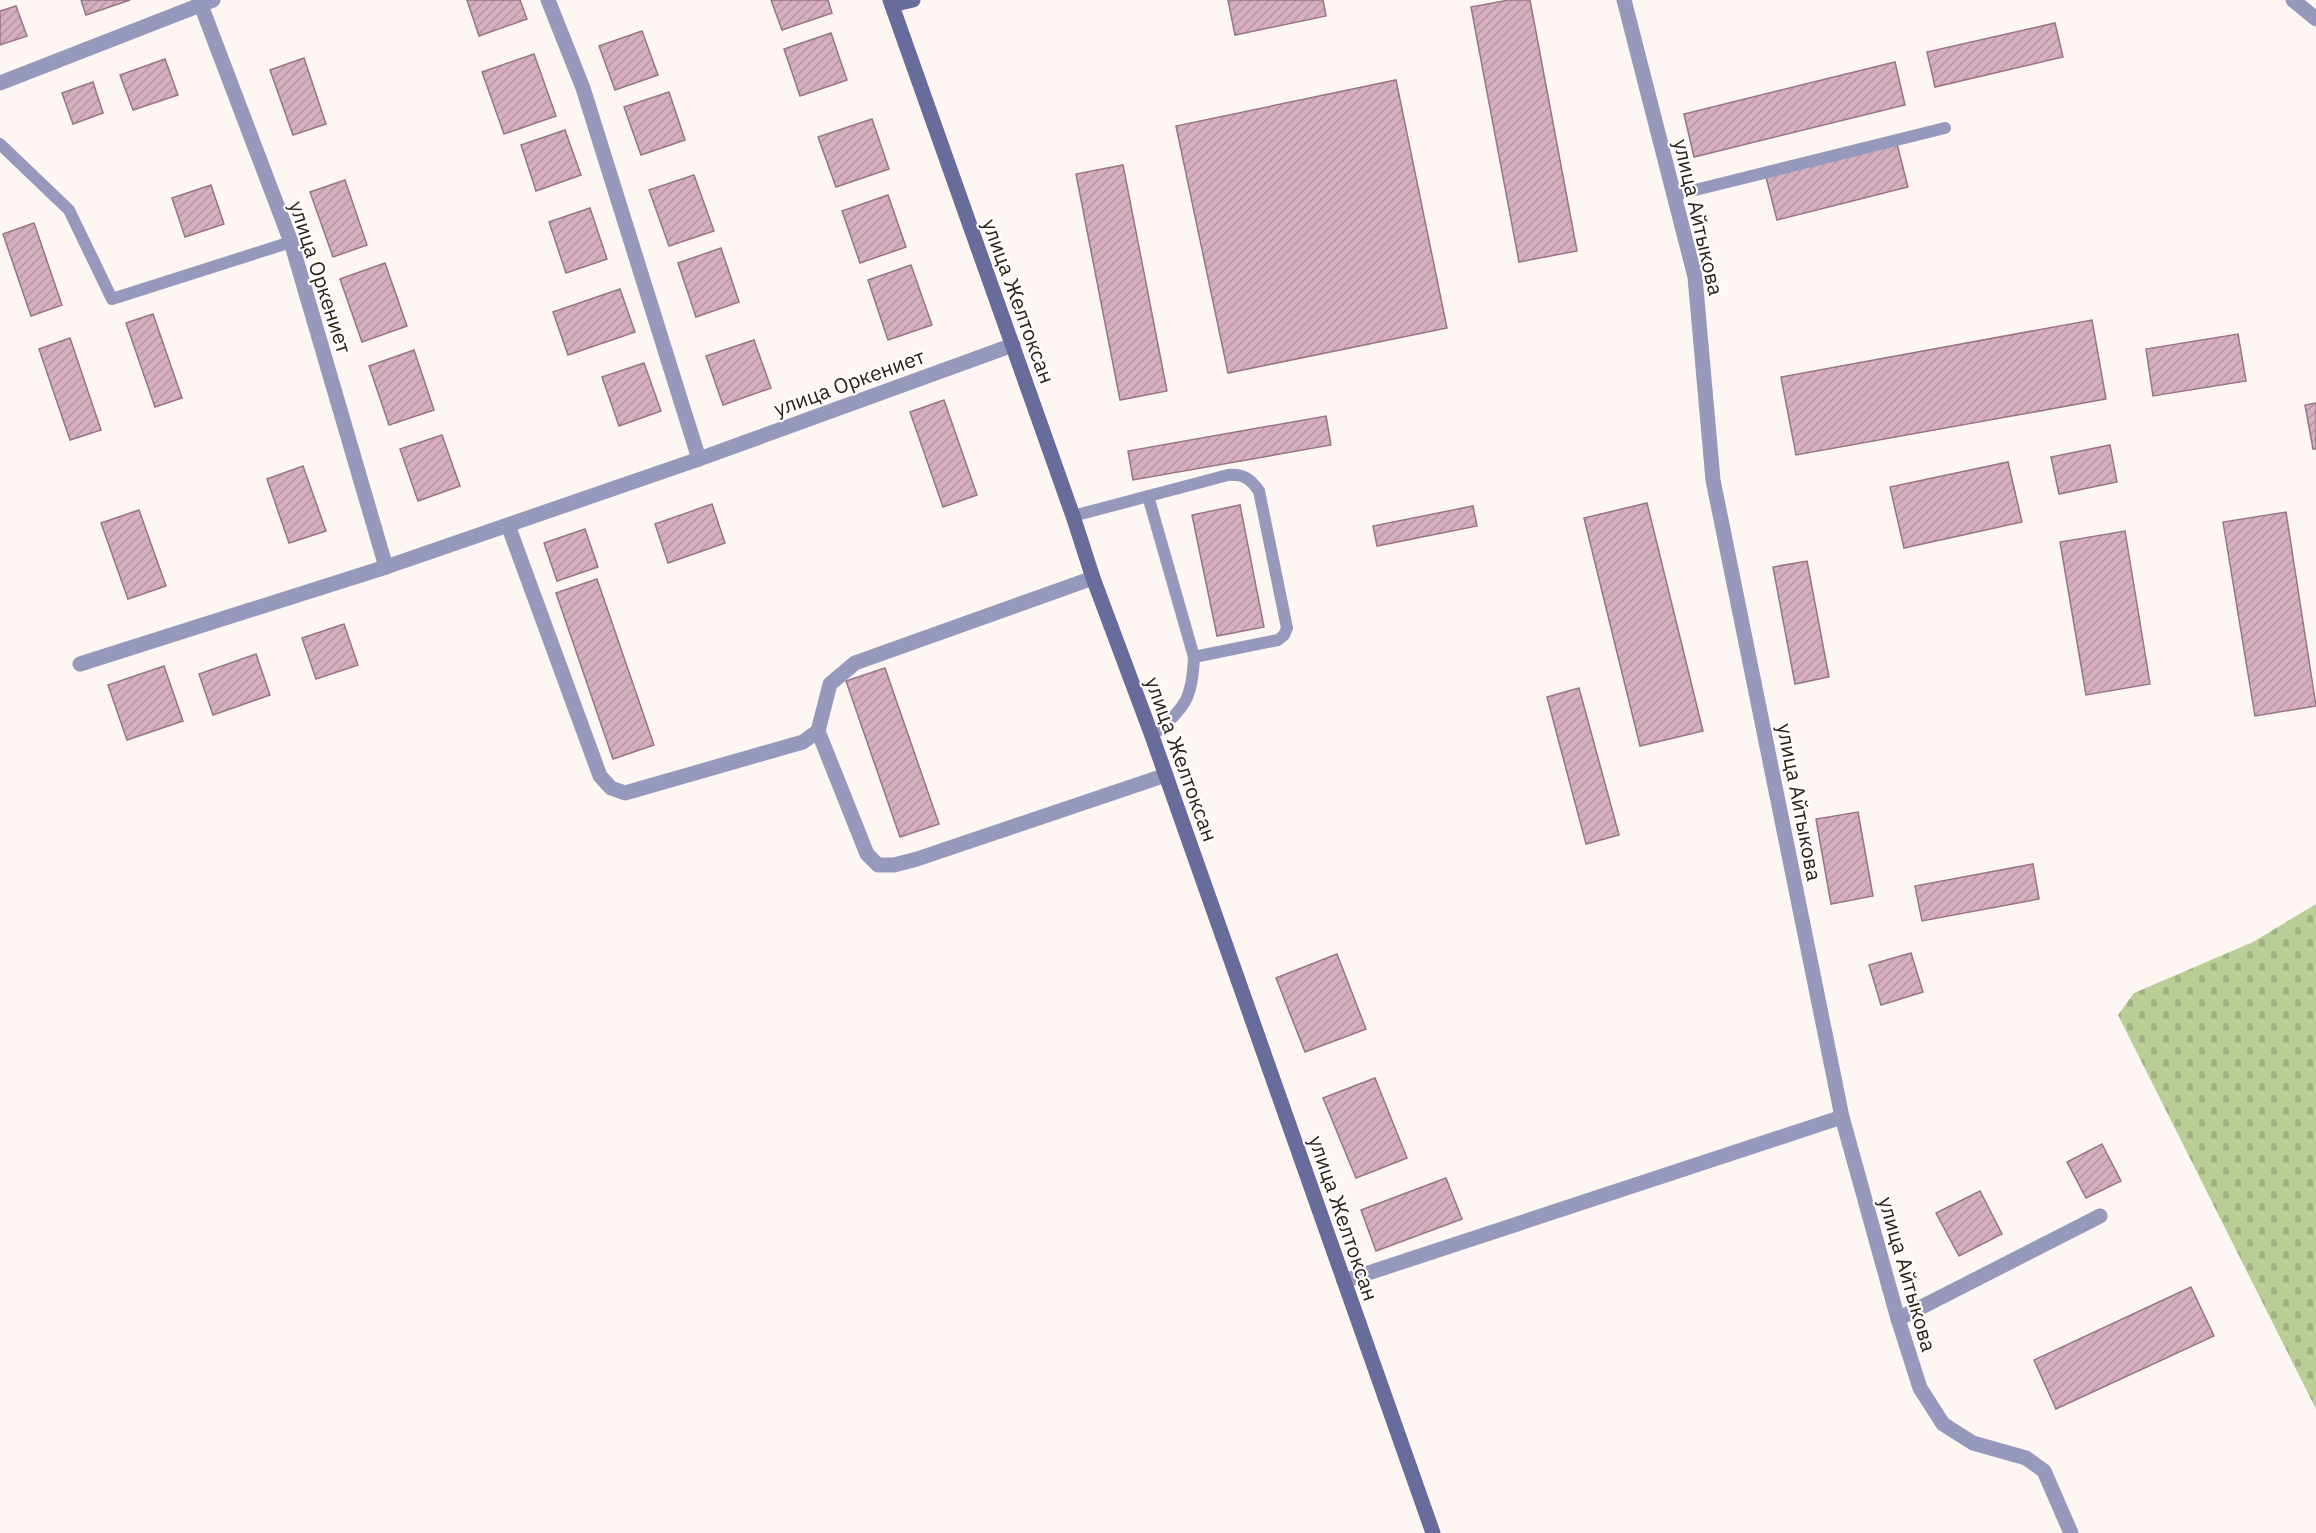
<svg xmlns="http://www.w3.org/2000/svg" width="2316" height="1533" viewBox="0 0 2316 1533" font-family="'IBM Plex Sans',sans-serif">
<defs>
<pattern id="cemetery-stones" width="16" height="16" patternUnits="userSpaceOnUse" patternTransform="scale(1.5)"><rect width="16" height="16" fill="#bacd97"/><path d="M2 7V4a2 2 0 0 1 4 0v3zM10 15v-3a2 2 0 0 1 4 0v3z" fill="#a0b082"/></pattern>
<pattern id="building-hatch" width="6" height="6" patternUnits="userSpaceOnUse" patternTransform="scale(1.5)"><rect width="6" height="6" fill="#d5afc0"/><path d="M-1 1l2-2M0 6l6-6M5 7l2-2" fill="none" stroke="#b796a4"/></pattern>
</defs>
<rect width="100%" height="100%" fill="#fef6f2"/>
<polygon fill="url(#cemetery-stones)" points="2316,904 2316,1409 2118,1015 2134,993 2253,942"/>
<g fill="url(#building-hatch)" stroke="#987584" stroke-width="1.5">
<polygon points="81,0 130,0 86,15"/>
<polygon points="467,0 520,0 527,19 479,36"/>
<polygon points="771,0 828,0 832,13 782,30"/>
<polygon points="1228,0 1323,0 1326,16 1235,35"/>
<polygon points="1509,0 1530,0 1577,251 1519,262 1471,7"/>
<polygon points="16,6 27,36 0,45 0,11"/>
<polygon points="2055,23 2063,57 1935,87 1927,52"/>
<polygon points="642,31 658,75 615,90 599,46"/>
<polygon points="831,33 847,80 800,96 784,49"/>
<polygon points="534,54 556,116 504,134 482,72"/>
<polygon points="304,58 326,124 293,135 270,70"/>
<polygon points="165,59 178,95 133,110 120,75"/>
<polygon points="1895,62 1905,105 1694,157 1684,114"/>
<polygon points="1396,80 1447,328 1228,373 1176,126"/>
<polygon points="93,82 103,113 73,124 62,93"/>
<polygon points="669,92 685,140 641,155 624,107"/>
<polygon points="872,119 889,169 836,187 818,137"/>
<polygon points="565,130 581,175 536,191 521,145"/>
<polygon points="1897,144 1908,187 1777,220 1766,177"/>
<polygon points="1123,165 1167,391 1120,400 1076,174"/>
<polygon points="694,175 714,231 669,246 649,190"/>
<polygon points="345,180 367,245 333,257 310,192"/>
<polygon points="211,185 224,224 185,237 172,198"/>
<polygon points="888,195 906,247 860,263 842,211"/>
<polygon points="590,208 607,259 566,273 549,222"/>
<polygon points="34,223 62,305 31,316 3,234"/>
<polygon points="721,248 739,302 696,317 678,263"/>
<polygon points="385,263 407,326 362,342 340,279"/>
<polygon points="911,265 932,325 888,340 868,280"/>
<polygon points="620,289 635,332 568,355 553,312"/>
<polygon points="153,314 182,398 155,407 126,323"/>
<polygon points="2092,320 2106,399 1796,455 1781,377"/>
<polygon points="2238,334 2246,381 2153,396 2146,349"/>
<polygon points="70,338 101,430 70,440 39,349"/>
<polygon points="754,340 771,388 723,405 706,356"/>
<polygon points="414,350 434,410 389,425 369,366"/>
<polygon points="644,363 661,411 619,426 602,377"/>
<polygon points="944,400 977,495 943,507 910,412"/>
<polygon points="2316,403 2316,449 2313,449 2305,405"/>
<polygon points="1326,416 1331,445 1133,480 1128,451"/>
<polygon points="442,435 460,486 418,501 400,449"/>
<polygon points="2110,445 2117,482 2059,494 2051,457"/>
<polygon points="2008,462 2022,522 1904,548 1890,487"/>
<polygon points="303,466 326,531 289,543 267,479"/>
<polygon points="1647,503 1703,731 1640,746 1584,518"/>
<polygon points="712,504 725,543 668,563 655,524"/>
<polygon points="1240,505 1264,627 1217,636 1192,515"/>
<polygon points="1473,506 1477,526 1377,546 1373,526"/>
<polygon points="139,510 166,586 128,599 101,523"/>
<polygon points="2286,512 2316,706 2255,716 2223,522"/>
<polygon points="585,529 598,567 557,581 544,543"/>
<polygon points="2125,531 2150,684 2086,695 2060,542"/>
<polygon points="1807,561 1829,677 1795,684 1773,567"/>
<polygon points="597,579 654,745 613,759 556,593"/>
<polygon points="344,624 358,665 316,679 302,638"/>
<polygon points="256,654 270,695 213,715 199,674"/>
<polygon points="164,666 183,721 127,740 108,685"/>
<polygon points="885,668 939,824 900,837 846,681"/>
<polygon points="1579,688 1619,835 1586,844 1547,697"/>
<polygon points="1858,812 1873,896 1831,904 1816,819"/>
<polygon points="2033,864 2039,899 1922,921 1915,886"/>
<polygon points="1911,953 1923,992 1881,1005 1869,965"/>
<polygon points="1337,954 1366,1029 1305,1052 1276,978"/>
<polygon points="1375,1078 1407,1158 1356,1178 1323,1098"/>
<polygon points="2102,1144 2121,1181 2086,1198 2067,1162"/>
<polygon points="1446,1178 1462,1219 1376,1251 1361,1210"/>
<polygon points="1980,1191 2002,1234 1959,1256 1936,1213"/>
<polygon points="2191,1287 2214,1336 2056,1409 2034,1360"/>
</g>
<g fill="none" stroke-linecap="round" stroke-linejoin="round">
<g stroke="#9699bb" stroke-width="12">
<polyline points="0,144 69,210 112,299 291,242"/>
<polyline points="1675,195 1945,128"/>
<polyline points="1148,496 1194,657"/>
<path d="M1073 516 1228 475C1243 474 1250 478 1259 491L1287 628 1284 635 1278 640 1194 657C1192 703 1184 707 1152 736"/>
</g>
<g stroke="#9699bb" stroke-width="15">
<polyline points="199,0 291,242 386,567"/>
<polyline points="548,0 583,88 699,459"/>
<polyline points="1624,0 1695,277 1713,480 1842,1117 1898,1319 1920,1388 1943,1424 1973,1443 2026,1458 2044,1471 2071,1533"/>
<polyline points="2293,0 2316,19"/>
<polyline points="0,83 213,0"/>
<polyline points="508,525 600,776 611,788 625,793 803,742 818,731 830,684 855,663 1093,578"/>
<polyline points="80,664 386,567 699,459 1013,345"/>
<polyline points="818,731 867,854 878,865 894,865 917,859 1166,775"/>
<polyline points="1344,1281 1842,1117"/>
<polyline points="1898,1319 2100,1216"/>
</g>
<g stroke="#686c9b" stroke-width="15">
<polyline points="890,0 1073,516 1093,578 1152,736 1433,1533"/>
<polyline points="892,5 913,0"/>
</g>
</g>
<g text-anchor="middle" dominant-baseline="central" stroke-width="4.5" stroke-linejoin="round" paint-order="stroke">
<g font-size="21" fill="#2d2019" stroke="#fff">
<text transform="translate(1699 217) rotate(77)">улица Айтыкова</text>
<text transform="translate(321 277) rotate(72)">улица Оркениет</text>
<text transform="translate(1019 301) rotate(70)">улица Желтоксан</text>
<text transform="translate(849 382) rotate(-20)">улица Оркениет</text>
<text transform="translate(1182 759) rotate(70)">улица Желтоксан</text>
<text transform="translate(1800 802) rotate(79)">улица Айтыкова</text>
<text transform="translate(1344 1218) rotate(71)">улица Желтоксан</text>
<text transform="translate(1908 1274) rotate(74)">улица Айтыкова</text>
</g>
</g>
</svg>
